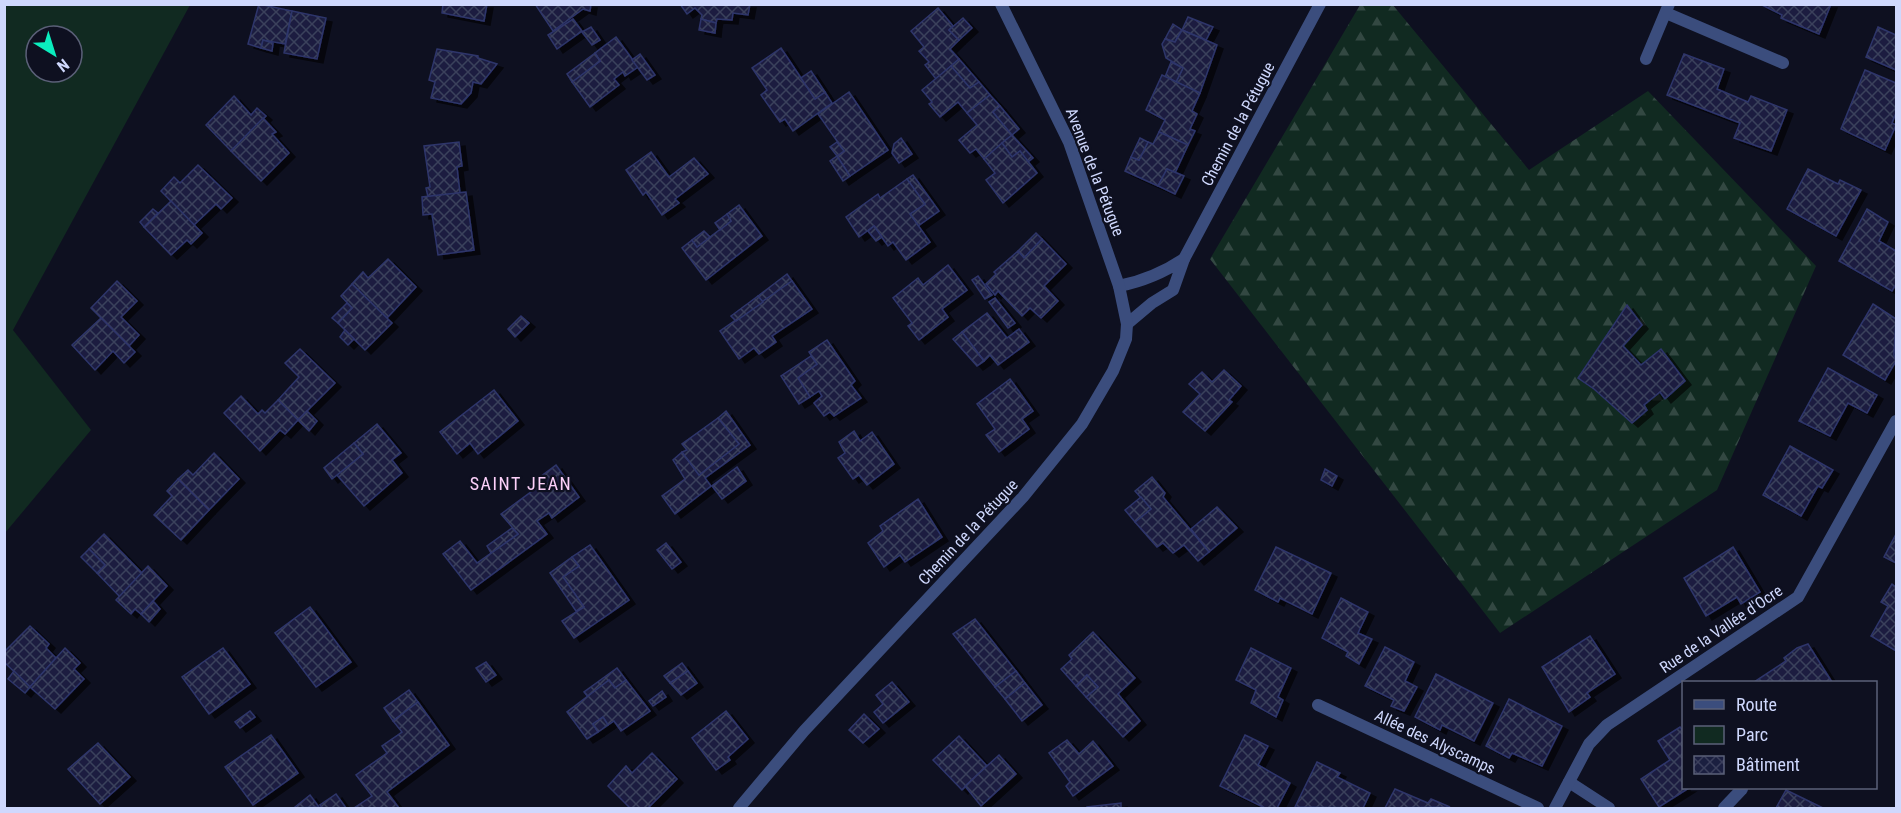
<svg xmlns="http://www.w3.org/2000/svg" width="1901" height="813" viewBox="0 0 1901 813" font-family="'Roboto Condensed',sans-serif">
<defs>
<pattern id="forest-firs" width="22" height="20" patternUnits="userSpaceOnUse" patternTransform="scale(1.5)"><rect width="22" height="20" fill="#112a21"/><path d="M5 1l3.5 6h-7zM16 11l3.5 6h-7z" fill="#334842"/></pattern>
<pattern id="building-cross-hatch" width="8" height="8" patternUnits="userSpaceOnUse" patternTransform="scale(1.5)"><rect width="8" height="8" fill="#1b1f40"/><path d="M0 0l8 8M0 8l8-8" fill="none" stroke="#3b3f5c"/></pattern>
<filter id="shadow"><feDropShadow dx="6" dy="4" stdDeviation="0" flood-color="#0009"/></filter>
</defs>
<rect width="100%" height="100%" fill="#0e1020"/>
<polygon fill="url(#forest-firs)" points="1392,4 1529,170 1648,91 1816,266 1717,490 1500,633 1210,259 1360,5"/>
<path fill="#112a21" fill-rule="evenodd" d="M5 4 190 5 13 330 91 430 5 533ZM36 36H72V72H36Z"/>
<g fill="url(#building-cross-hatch)" stroke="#2e356b" stroke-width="1.5" filter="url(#shadow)">
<polygon points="259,4 292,11 285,44 263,40 261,48 248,44"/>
<polygon points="443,4 487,4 484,21 442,13"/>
<polygon points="535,4 591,4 590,11 583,9 553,31"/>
<polygon points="680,4 750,4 748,15 733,13 732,20 717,19 716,23 701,19 702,15 695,8 687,14"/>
<polygon points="1760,4 1831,4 1819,34 1781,18 1782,15"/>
<polygon points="938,8 953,26 949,30 959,40 950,49 959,59 936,79 925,65 929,62 919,51 924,47 911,31"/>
<polygon points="292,11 326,18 317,59 284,53"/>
<polygon points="1188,17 1213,27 1206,40 1182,30"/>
<polygon points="963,18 972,28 959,40 949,30"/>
<polygon points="573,19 582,31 557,49 548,35"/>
<polygon points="701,19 716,23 715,33 699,30"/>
<polygon points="1173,24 1182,30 1175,42 1165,39"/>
<polygon points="591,27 600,40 592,45 582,32"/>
<polygon points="1878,27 1896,35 1896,70 1866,57"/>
<polygon points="1182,30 1217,45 1200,93 1176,82 1183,68 1166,58 1162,44 1165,39 1175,42"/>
<polygon points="616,37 638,67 625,76 623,72 614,79 619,85 590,107 572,82 600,61 595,53"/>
<polygon points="263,40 273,43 272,51 261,48"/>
<polygon points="781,48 815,99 825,92 832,103 793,131 785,119 780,122 761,95 767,90 752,68"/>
<polygon points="437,49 478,56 478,58 497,64 481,84 473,82 471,93 461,104 431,98 435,82 429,80"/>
<polygon points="595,53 600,61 572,82 567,74"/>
<polygon points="640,54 655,75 647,80 632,60"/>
<polygon points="1684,54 1724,69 1717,89 1748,102 1751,96 1787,110 1771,151 1734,138 1740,123 1667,95"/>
<polygon points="959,59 979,82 970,88 951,66"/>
<polygon points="1171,62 1183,68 1176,82 1165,77"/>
<polygon points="951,66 970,88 979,82 990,95 967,113 958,102 940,117 929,104 932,102 922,90"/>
<polygon points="1865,70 1896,83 1896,113 1892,123 1896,125 1885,150 1841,129"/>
<polygon points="811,71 825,92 815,99 801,78"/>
<polygon points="1162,75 1200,93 1192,111 1197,114 1190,129 1195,131 1188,145 1159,132 1165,120 1146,110"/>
<polygon points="849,92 888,150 850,176 837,156 844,151 818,114"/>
<polygon points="990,95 1000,106 993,112 1012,135 984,159 976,149 970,153 959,140 977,125 967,113"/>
<polygon points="234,96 251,115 257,108 266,116 231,151 206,125"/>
<polygon points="1000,106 1019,129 1012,135 993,112"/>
<polygon points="263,118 276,132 272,134 289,153 261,181 231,151"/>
<polygon points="1159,132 1188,145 1175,173 1167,169 1158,186 1125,171 1131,157 1139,160 1148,142 1153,144"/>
<polygon points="1012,135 1033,158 1028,162 1020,151 1012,157 1002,143"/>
<polygon points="901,138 912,154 899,163 892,153 894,144"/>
<polygon points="1140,138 1148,142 1139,160 1131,157"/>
<polygon points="459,142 462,166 457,167 460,193 428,197 426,188 430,187 424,146"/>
<polygon points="837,142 844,151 837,156 830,147"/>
<polygon points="1002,143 1012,157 1020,151 1037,173 1003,203 986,180 995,173 984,159"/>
<polygon points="651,152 669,177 694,158 708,174 675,199 679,203 662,215 646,192 643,195 626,170"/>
<polygon points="837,156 850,176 843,181 830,161"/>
<polygon points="198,165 232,198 221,209 216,204 194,225 161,191 174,177 180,183"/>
<polygon points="1167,169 1184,176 1175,194 1158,186"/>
<polygon points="1808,169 1838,184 1840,180 1861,190 1836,236 1787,209"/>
<polygon points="913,175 939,211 918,226 910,214 925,204 907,179"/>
<polygon points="907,179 925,204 910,214 930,242 906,260 893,242 888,246 874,226 859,237 846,217 878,194 880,198"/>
<polygon points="466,192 474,250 438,255 432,214 423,215 422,197"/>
<polygon points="171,201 202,233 191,244 187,240 171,255 144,227"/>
<polygon points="739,205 762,236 706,280 682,248 692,240 697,247 710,237 731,221 727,214"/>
<polygon points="153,209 158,213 144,227 140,222"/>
<polygon points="1867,209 1888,222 1879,241 1896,251 1896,284 1892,291 1839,261"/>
<polygon points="727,214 731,221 720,230 715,223"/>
<polygon points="874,226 882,237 876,241 868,231"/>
<polygon points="704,231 710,237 697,247 692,240"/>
<polygon points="1036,233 1042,239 1024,258 1018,251"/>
<polygon points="1042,239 1066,264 1044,286 1058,301 1041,318 1030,308 1022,316 998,291 995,295 986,284 996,274 994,272 1018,251 1024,258"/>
<polygon points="388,259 416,287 387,318 352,284 363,272 368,278"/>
<polygon points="948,265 967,290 942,309 948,317 919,340 908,326 912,323 893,298 918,278 923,285"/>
<polygon points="787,274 792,281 763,302 758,296"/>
<polygon points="978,276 992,295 985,299 972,280"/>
<polygon points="117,281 137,301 121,317 139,335 129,346 91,308"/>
<polygon points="792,281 812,309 772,336 776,342 759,354 754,348 739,359 720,331"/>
<polygon points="352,284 392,323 365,350 338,323 352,308 341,296"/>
<polygon points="758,296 763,302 736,321 731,316"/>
<polygon points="995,298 1015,323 1008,328 989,302"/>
<polygon points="347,303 352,308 338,323 332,318"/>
<polygon points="1873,304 1896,319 1894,355 1896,361 1885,380 1843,355"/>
<polygon points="1627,305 1642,325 1623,346 1641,365 1661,349 1685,381 1665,399 1660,392 1644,405 1647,410 1632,423 1594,389 1578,378"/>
<polygon points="987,313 1007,338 1019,329 1029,342 998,365 990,355 984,361 962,332"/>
<polygon points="521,316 529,323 515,337 508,329"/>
<polygon points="101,318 135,352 124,363 113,351 95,370 72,345"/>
<polygon points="345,330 354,339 348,345 340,337"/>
<polygon points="962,332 984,361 977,366 953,339"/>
<polygon points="827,340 855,381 851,385 861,398 834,416 830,412 824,416 814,403 822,396 819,391 810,397 798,378 817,364 809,352"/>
<polygon points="300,349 335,383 298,420 278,400 299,377 285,363"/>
<polygon points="811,356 817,364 798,378 810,397 799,404 781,376"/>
<polygon points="1828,368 1877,395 1867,413 1848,403 1830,436 1799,421"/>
<polygon points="1224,370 1241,386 1229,400 1232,402 1205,431 1183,412 1200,394 1189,384 1202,372 1212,382"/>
<polygon points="1010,379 1033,411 1022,419 1029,429 999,452 986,435 995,429 977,404"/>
<polygon points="494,390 518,421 478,454 470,443 457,454 440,432"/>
<polygon points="241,396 258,414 262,410 265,413 278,400 298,420 285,434 280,430 260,451 224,413"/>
<polygon points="307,411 317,421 309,431 298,420"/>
<polygon points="726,411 750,445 705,478 711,486 675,514 662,496 685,479 673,460 682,452 699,475 739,444 718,418"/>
<polygon points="718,418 739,444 699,475 682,452 687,450 682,444"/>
<polygon points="377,424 401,453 392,460 402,473 364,506 337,475 363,454 354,443"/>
<polygon points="854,431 860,441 872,432 894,464 867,485 859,475 853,479 838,458 845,453 839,442"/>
<polygon points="354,443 363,454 332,479 324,468"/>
<polygon points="1790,446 1833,470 1822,488 1818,486 1801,516 1763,495"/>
<polygon points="214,453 239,479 209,510 178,479 188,470 193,475"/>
<polygon points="556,465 579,497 552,518 549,513 537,521 547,534 471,590 443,554 460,541 477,563 518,534 501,514 532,491 528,486"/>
<polygon points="737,467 746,481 722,499 712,486"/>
<polygon points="1325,469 1337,476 1332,486 1321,480"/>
<polygon points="1152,477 1165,493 1163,497 1209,552 1198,561 1184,545 1173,553 1163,543 1157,547 1135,522 1151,509 1135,491"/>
<polygon points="178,479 209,510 181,540 154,515 172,496 167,491"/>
<polygon points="1141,497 1151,509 1135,522 1125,510"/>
<polygon points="918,499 942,537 905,562 900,555 884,567 868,543 883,531 880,526"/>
<polygon points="1217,507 1237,528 1209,552 1191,529"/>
<polygon points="512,528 518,534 491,553 487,546"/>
<polygon points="104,534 142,573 120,597 97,573 105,565 89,549"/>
<polygon points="1896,534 1896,563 1884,557"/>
<polygon points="666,543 681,562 672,569 657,550"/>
<polygon points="590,545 629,600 574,638 562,621 584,607 563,577 579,566 572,557"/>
<polygon points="1276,547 1331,573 1312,614 1280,598 1278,602 1255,590"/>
<polygon points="1733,547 1760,592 1741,604 1737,597 1706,616 1684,578"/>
<polygon points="89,549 105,565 97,573 81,557"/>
<polygon points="572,557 579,566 563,577 584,607 576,611 550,573"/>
<polygon points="148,566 167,586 141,614 135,609 131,614 116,600"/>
<polygon points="1892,584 1896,587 1896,651 1871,636 1888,606 1881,602"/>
<polygon points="1341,598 1368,612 1358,633 1372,639 1359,664 1346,656 1348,652 1322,638"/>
<polygon points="153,601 160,609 149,622 141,614"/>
<polygon points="310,607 351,662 316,687 275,633"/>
<polygon points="975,619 1016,671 995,687 953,634"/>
<polygon points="30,626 49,644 46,648 56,658 30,687 4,662 4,652"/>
<polygon points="1093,632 1135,678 1118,694 1140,721 1123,737 1086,697 1098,687 1087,675 1076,686 1061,669 1072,659 1069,655"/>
<polygon points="1590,636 1615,674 1587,693 1590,697 1569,712 1542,667"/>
<polygon points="1808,644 1832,682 1754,682 1786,661 1784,658 1797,648"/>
<polygon points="1385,647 1414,662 1405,681 1417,687 1404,711 1391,706 1394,700 1365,686"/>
<polygon points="65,648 80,663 74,669 84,679 55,709 30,687"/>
<polygon points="223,648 250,684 209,714 182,677"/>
<polygon points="1251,648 1291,668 1278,697 1283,700 1276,717 1251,703 1256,690 1236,680"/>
<polygon points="486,662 496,675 486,682 476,668"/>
<polygon points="682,663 688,671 670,683 664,676"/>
<polygon points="617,668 626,680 615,688 609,680 588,697 584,692"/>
<polygon points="14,671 30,687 25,693 8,679"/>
<polygon points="688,671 697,683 681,695 670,683"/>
<polygon points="1016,671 1025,683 1005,699 995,687"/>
<polygon points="1436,674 1493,703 1474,741 1442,725 1440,730 1415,717"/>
<polygon points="1087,675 1098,687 1086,697 1076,686"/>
<polygon points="609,680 615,688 626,680 650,711 621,731 614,721 608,725 603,717 593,724 598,732 587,739 567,712"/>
<polygon points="892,682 909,702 883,723 874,712 883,704 876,695"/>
<polygon points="1025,683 1042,705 1022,721 1005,699"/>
<polygon points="409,690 418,702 393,721 384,708"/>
<polygon points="662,691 666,697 653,706 649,701"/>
<polygon points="1509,699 1562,726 1542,766 1512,753 1509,758 1486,746"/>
<polygon points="418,702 449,745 387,792 399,808 354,808 372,796 356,775 387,753 382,746 402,732 393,721"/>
<polygon points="250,711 255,717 240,728 235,722"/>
<polygon points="726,711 748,739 728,757 730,760 716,770 692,738"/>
<polygon points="864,714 879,729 863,743 849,730"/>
<polygon points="603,717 608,725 598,732 593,724"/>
<polygon points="1680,727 1684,732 1684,788 1689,788 1659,807 1641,779 1670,760 1658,741"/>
<polygon points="271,735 298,773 253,805 225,767"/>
<polygon points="1245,735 1268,746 1258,765 1290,783 1277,808 1265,808 1220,786"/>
<polygon points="959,736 987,766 962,790 933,760"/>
<polygon points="1067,740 1079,754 1093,741 1113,766 1073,796 1066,786 1070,782 1049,753"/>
<polygon points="98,743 130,777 100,804 68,769"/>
<polygon points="652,753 677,779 648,808 630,808 608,786 626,766 632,773"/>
<polygon points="999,755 1016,774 981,806 965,786"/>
<polygon points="1317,762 1340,773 1337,777 1370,793 1363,808 1295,807"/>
<polygon points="1395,789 1428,803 1431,799 1450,807 1385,808"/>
<polygon points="1786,790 1823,808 1776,808"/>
<polygon points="336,794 346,808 322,808 320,805"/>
<polygon points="310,795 319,807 296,808 295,807"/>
<polygon points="1121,803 1121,808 1087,808 1087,807"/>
</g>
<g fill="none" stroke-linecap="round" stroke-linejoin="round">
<g stroke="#3b4d7d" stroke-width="12">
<polyline points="1666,13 1783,63"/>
<polyline points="1646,59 1669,4"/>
<polyline points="1184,259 1320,4"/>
<path d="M1119 286C1144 281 1163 273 1184 259L1173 290 1152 303 1127 324"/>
<polyline points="1318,705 1538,808"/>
<polyline points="1569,782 1609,808"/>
<polyline points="739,808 804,731 1023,497 1082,424 1113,371 1126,339 1127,324 1119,286 1069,142 1001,4"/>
<polyline points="1555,808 1589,744 1607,725 1798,597 1896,421"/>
<polyline points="1724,808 1742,789"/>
</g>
</g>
<g text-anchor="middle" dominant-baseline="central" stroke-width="4.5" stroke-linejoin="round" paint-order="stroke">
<g font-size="16" fill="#cfd8fd" stroke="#0e1020">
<text transform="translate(1238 124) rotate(-62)">Chemin de la Pétugue</text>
<text transform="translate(1095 172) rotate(69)">Avenue de la Pétugue</text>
<text transform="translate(968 532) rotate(-47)">Chemin de la Pétugue</text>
<text transform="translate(1721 629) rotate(-34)">Rue de la Vallée d'Ocre</text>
<text transform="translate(1435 742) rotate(25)">Allée des Alyscamps</text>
</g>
<g font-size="18" letter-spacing="1.5" fill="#fdd1fa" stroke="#0e1020">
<text x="521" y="483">SAINT JEAN</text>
</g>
</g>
<rect width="1901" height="813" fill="none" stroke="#cfd8fd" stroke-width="12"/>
<rect x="1682" y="681" width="195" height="108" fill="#0e1020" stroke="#5b6078" stroke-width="1.5"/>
<rect x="1694" y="700" width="30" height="9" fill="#3b4d7d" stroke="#5b6078" stroke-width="1.5"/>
<text x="1736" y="711" font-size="18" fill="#cfd8fd">Route</text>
<rect x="1694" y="726" width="30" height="18" fill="#112a21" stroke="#5b6078" stroke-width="1.5"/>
<text x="1736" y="741" font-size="18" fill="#cfd8fd">Parc</text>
<rect x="1694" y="756" width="30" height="18" fill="url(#building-cross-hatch)" stroke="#5b6078" stroke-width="1.5"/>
<text x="1736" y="771" font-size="18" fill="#cfd8fd">Bâtiment</text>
<g transform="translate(54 54) rotate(142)"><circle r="28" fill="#0e1020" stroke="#5b6078" stroke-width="1.5"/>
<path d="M0-4.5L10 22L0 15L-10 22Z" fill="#0bedbe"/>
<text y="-9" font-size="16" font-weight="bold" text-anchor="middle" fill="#cfd8fd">N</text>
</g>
</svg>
